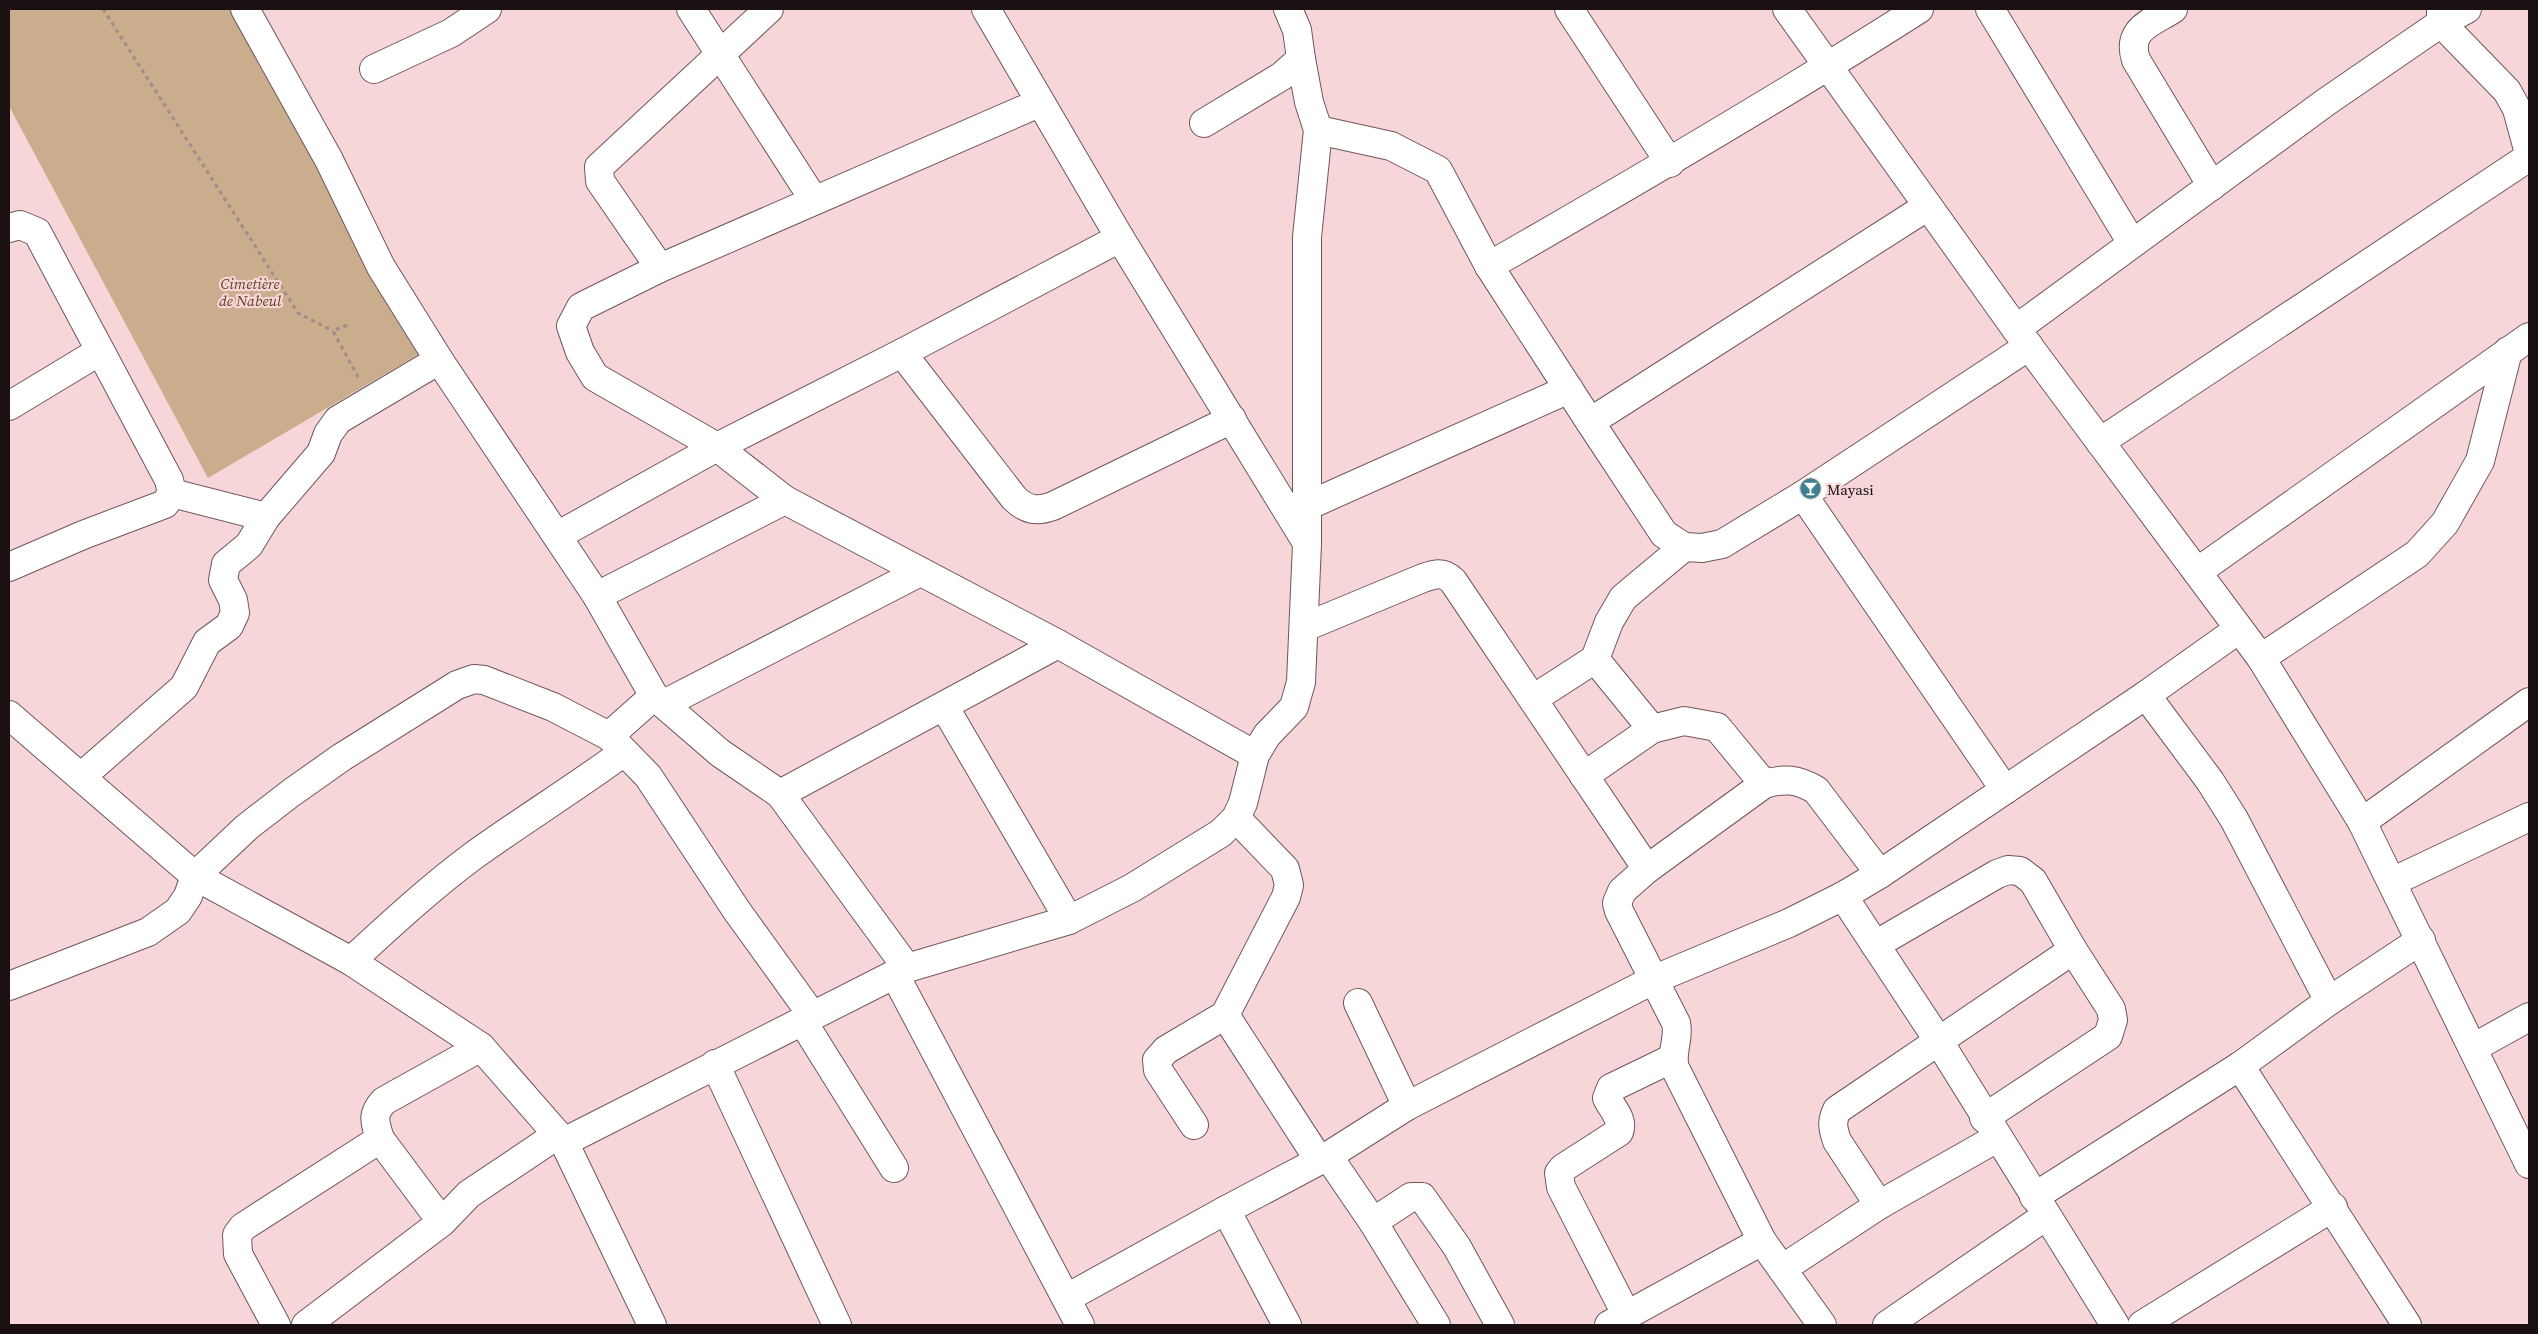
<svg xmlns="http://www.w3.org/2000/svg" width="2538" height="1334" viewBox="0 0 2538 1334" font-family="'Source Serif 4',serif">
<rect width="100%" height="100%" fill="#f6d6d9"/>
<polygon fill="#c9ad8c" points="9,9 240,9 424,351 208,478 9,106"/>
<g fill="none" stroke-linecap="round" stroke-linejoin="round">
<defs>
<g id="minor">
<polyline points="245,9 329,160 381,267 439,360 597,596 654,696 720,753 780,794 907,968"/>
<polyline points="691,9 814,200"/>
<polyline points="769,9 599,167 600,181 660,268 581,307 571,326 580,352 595,377 717,447 785,500 1058,644 1255,755"/>
<polyline points="986,9 1120,238 1307,543"/>
<polyline points="1569,9 1670,163"/>
<polyline points="1787,9 2016,329 2261,658 2362,822 2529,1164"/>
<polyline points="1990,9 2132,243"/>
<path d="M2173 9C2151 23 2126 29 2136 60L2212 186"/>
<polyline points="2441,9 2441,23 2507,91 2517,109 2529,153"/>
<polyline points="374,69 451,33 487,9"/>
<polyline points="1204,123 1282,76 1301,59 1297,30 1288,9"/>
<polyline points="1318,130 1391,146 1438,170 1489,266 1590,422 1664,534 1684,547 1702,548 1722,544 1803,495 2029,346"/>
<polyline points="9,228 20,225 37,232 169,480 172,493 165,504 83,535 9,567"/>
<path d="M1489 266C1634 183 1778 99 1919 9"/>
<polyline points="660,268 1039,103"/>
<polyline points="2016,329 2326,102 2441,23 2467,9"/>
<path d="M902 353 1014 498C1026 510 1037 512 1053 506L1232 419"/>
<polyline points="9,406 100,351"/>
<polyline points="1590,422 1928,206"/>
<polyline points="2100,442 2529,157"/>
<polyline points="172,493 266,517"/>
<polyline points="1803,495 2005,790"/>
<polyline points="1307,506 1569,389"/>
<polyline points="557,536 717,447 902,353 1120,238"/>
<polyline points="2197,572 2529,337"/>
<polyline points="597,596 785,500"/>
<path d="M1305 627 1423 578C1435 574 1443 571 1453 581L1647 869"/>
<polyline points="2261,658 2417,554 2445,523 2480,461 2508,351"/>
<polyline points="1595,659 1652,729"/>
<polyline points="2146,695 2210,781 2234,819 2329,1001"/>
<polyline points="1533,699 1595,659 1609,622 1623,598 1684,547"/>
<polyline points="664,704 920,572"/>
<polyline points="944,706 1069,920"/>
<polyline points="9,715 195,876 351,961 481,1047 564,1142 652,1325"/>
<polyline points="609,736 654,696"/>
<polyline points="1584,776 1652,729 1684,721 1717,727 1764,784"/>
<polyline points="81,777 184,687 207,642 229,626 235,613 233,600 223,580 226,564 249,545 266,517 321,453 328,434 338,420 439,360"/>
<polyline points="780,794 1058,644"/>
<polyline points="2362,822 2529,702"/>
<polyline points="2392,882 2529,817"/>
<polyline points="1843,896 1938,1040 2115,1325"/>
<polyline points="1875,945 1997,874 2008,870 2020,871 2033,881 2073,950 2111,1009 2113,1020 2108,1036 1984,1118"/>
<path d="M351 961C390 925 430 888 473 856 523 820 575 788 624 752"/>
<polyline points="895,975 1080,1325"/>
<polyline points="9,986 148,932 178,911 188,896 195,876 247,827 291,793 342,757 457,685 474,679 484,680 553,707 609,736 648,776 737,911 812,1015"/>
<polyline points="1358,1003 1407,1106"/>
<polyline points="1225,1015 1319,1160"/>
<polyline points="803,1022 894,1168"/>
<polyline points="2473,1048 2529,1017"/>
<polyline points="715,1064 837,1325"/>
<polyline points="2240,1066 2407,1325"/>
<polyline points="1194,1125 1158,1070 1157,1060 1166,1050 1225,1015 1286,897 1289,885 1285,869 1236,818"/>
<polyline points="380,1139 442,1222"/>
<polyline points="564,1142 907,968 1069,920 1132,888 1221,833 1236,818 1243,803 1255,755 1267,735 1294,707 1301,682 1307,544 1307,237 1318,130 1309,102 1301,59"/>
<polyline points="1328,1156 1373,1222 1436,1325"/>
<polyline points="2034,1197 2240,1066 2329,1001 2421,940"/>
<path d="M1879 1205 1837 1141C1833 1129 1831 1122 1837 1110L2073 950"/>
<polyline points="1226,1210 1287,1325"/>
<polyline points="1373,1222 1411,1197 1422,1197 1457,1247 1500,1325"/>
<polyline points="1782,1269 1879,1205 1997,1138"/>
<polyline points="1067,1298 1226,1210 1328,1156 1407,1106 1655,979 1789,923 1843,896 1880,874 2146,695 2239,629"/>
<path d="M1627 1316 1561 1187 1559 1173 1563 1168 1619 1132C1624 1119 1612 1109 1607 1098L1611 1088 1673 1058"/>
<path d="M276 1325 238 1254 237 1235 243 1227 380 1139C375 1122 371 1115 384 1101L481 1047"/>
<polyline points="306,1325 442,1222 469,1194 557,1135"/>
<polyline points="1609,1325 1762,1241"/>
<path d="M1822 1325 1762 1241 1675 1068C1670 1052 1680 1039 1676 1023L1619 911 1617 903 1622 891 1647 869 1764 784C1785 778 1797 779 1816 790L1880 874"/>
<polyline points="1887,1325 2046,1216"/>
<polyline points="2142,1325 2333,1207"/>
</g>
</defs>
<use href="#minor" stroke="#715659" stroke-width="30"/>
<g stroke="#a28b8d" stroke-width="3" stroke-dasharray="4 4" stroke-linecap="butt">
<polyline points="103,9 298,313 333,331"/>
<polyline points="347,325 333,331 358,377"/>
</g>
<use href="#minor" stroke="#fff" stroke-width="28"/>
</g>
<defs>
<symbol id="bar-disc" viewBox="-11 -11 22 22"><circle r="9.5" fill="#3e8091" stroke="#f6d6d9"/><path d="M-6-5H6L.8 .8V4.5H3.5V6h-7V4.5H-.8V.8Z" fill="#fff"/></symbol>
</defs>
<g fill-rule="evenodd">
<use href="#bar-disc" x="1798" y="476" width="25" height="25"/>
</g>
<g text-anchor="middle" dominant-baseline="central" stroke-width="4.5" stroke-linejoin="round" paint-order="stroke">
<g font-size="15" font-style="italic" fill="#60431c" stroke="#f6d6d9">
<text x="250" y="283">Cimetière<tspan x="250" dy="17">de Nabeul</tspan></text>
</g>
<g font-size="15" fill="#1a1011" stroke="#f6d6d9" text-anchor="start">
<text x="1827" y="489">Mayasi</text>
</g>
</g>
<rect width="2538" height="1334" fill="none" stroke="#1a1011" stroke-width="20"/>
</svg>
